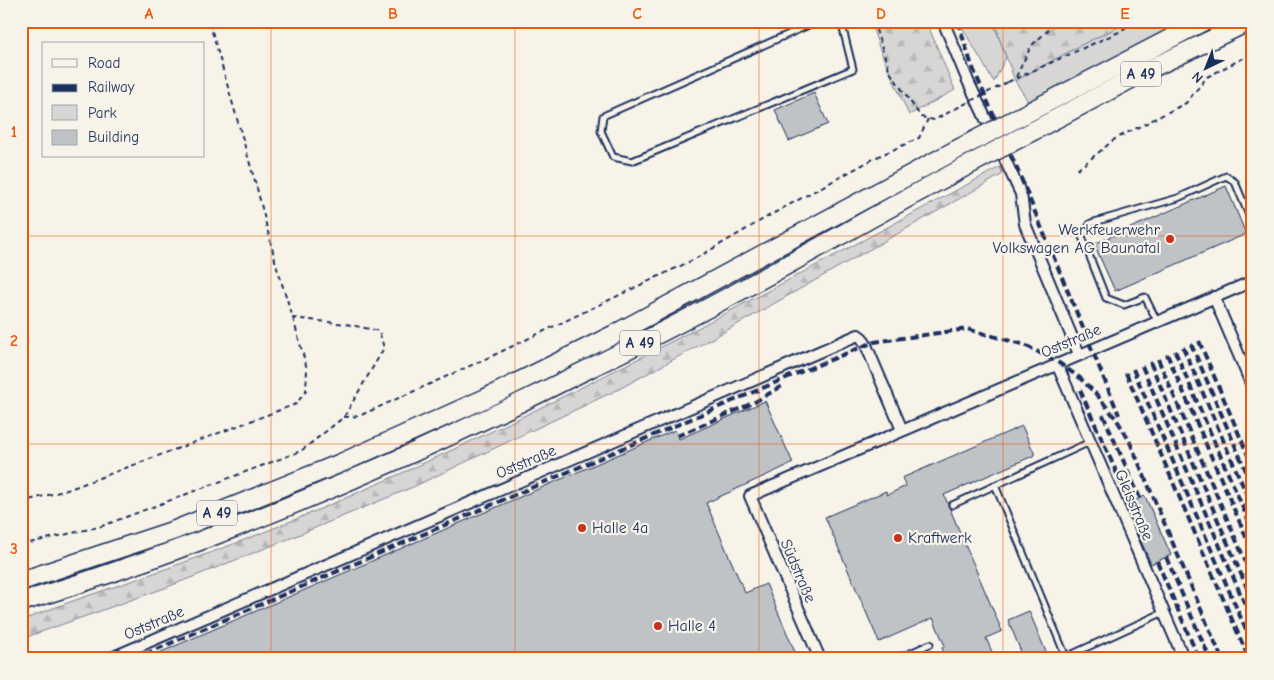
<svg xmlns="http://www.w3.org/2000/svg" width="1274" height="680" viewBox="0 0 1274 680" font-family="'Comic Neue',sans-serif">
<defs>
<pattern id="forest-firs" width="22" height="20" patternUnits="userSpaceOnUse" patternTransform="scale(1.25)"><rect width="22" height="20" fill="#d7d6d4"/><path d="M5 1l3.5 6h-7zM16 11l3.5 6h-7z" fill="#b8b8b8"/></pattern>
</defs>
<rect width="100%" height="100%" fill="#f7f3e8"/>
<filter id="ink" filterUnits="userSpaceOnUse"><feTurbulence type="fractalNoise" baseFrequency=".02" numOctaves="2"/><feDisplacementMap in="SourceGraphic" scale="10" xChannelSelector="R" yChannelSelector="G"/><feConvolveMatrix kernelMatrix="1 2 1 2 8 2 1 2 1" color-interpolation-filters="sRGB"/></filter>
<g filter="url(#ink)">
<g fill="#d7d6d4" stroke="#798299">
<polygon points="964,21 993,21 1006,57 994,82 963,29"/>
<polygon points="1126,21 1181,21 1133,49 1028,103 1026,98 1015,81 1081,45 1118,27"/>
</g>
<g fill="url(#forest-firs)" stroke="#798299">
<polygon points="870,21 926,21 955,90 909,115 880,50"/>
<polygon points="993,21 1126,21 1118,27 1081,45 1015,81"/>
<path d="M1000 167 1003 174 722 333 619 389 413 487 286 540 165 588 21 639V621C65 602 110 589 154 573 226 548 297 520 366 489 583 394 791 278 1000 167Z"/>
</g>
<g fill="#c0c3c5" stroke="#1b2f5e">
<polygon points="814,93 828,124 789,141 775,110"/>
<polygon points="1226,186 1246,234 1115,291 1094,244"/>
<polygon points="765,401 793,463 706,503 745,593 766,584 798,659 145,659 675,430 679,439"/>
<polygon points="1022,426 1035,455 944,495 1002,631 986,638 995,659 947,659 942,648 945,646 933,618 879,642 825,517 886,491 887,495 906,486 902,478"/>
<polygon points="1145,496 1171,555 1151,564 1125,505"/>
<polygon points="1029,611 1046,652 1030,659 1024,659 1008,620"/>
</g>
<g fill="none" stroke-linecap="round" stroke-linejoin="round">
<defs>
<g id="service">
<polyline points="818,21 603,116 601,131 613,157 632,161 853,69 841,21"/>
<polyline points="1157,321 1145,297 1124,305 1106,298 1082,237 1091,223 1178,198 1226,176 1235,182 1253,225"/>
<polyline points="995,485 1066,657 1164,612"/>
<polyline points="952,505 1090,442"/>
<polyline points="897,659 930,644"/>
</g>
<g id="minor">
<polyline points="943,21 968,81 1021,194 1025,224 1079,354"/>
<polyline points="1214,297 1253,388"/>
<polyline points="1057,364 1184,659"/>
<polyline points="109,659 858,335 862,338 866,345 902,430"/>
<polyline points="820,659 750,496 1253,281"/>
</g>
<g id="motorway">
<polyline points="1025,114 1204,21"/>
<polyline points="1033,131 1146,71 1250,21"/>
<polyline points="21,581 175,530 341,463 486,398 613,335 956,150"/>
<path d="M21 602C215 543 401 463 582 372 637 345 692 317 745 288 819 248 891 206 965 167"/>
</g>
</defs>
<use href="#service" stroke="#1b2f5e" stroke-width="9"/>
<use href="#minor" stroke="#1b2f5e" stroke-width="14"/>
<use href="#motorway" stroke="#1b2f5e" stroke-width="21"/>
<g stroke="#1b2f5e" stroke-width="2" stroke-dasharray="5 4" stroke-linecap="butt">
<polyline points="873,21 890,72 921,117 934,120 955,109"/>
<polyline points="1016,77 1031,46 1058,21"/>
<polyline points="1008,82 1119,32 1135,21"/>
<polyline points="1077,170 1115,139 1186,103 1207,77 1253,53"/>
<polyline points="344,417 359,416 494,355 695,259 774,213 877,157 919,138 928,119"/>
<polyline points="21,502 67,490 296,404 306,391 307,369 293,318"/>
<polyline points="21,545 102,526 301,451 344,417 384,348 379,331 346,324 293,318 277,268 258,192 209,21"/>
</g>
<use href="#service" stroke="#f7f3e8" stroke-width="5"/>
<use href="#minor" stroke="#f7f3e8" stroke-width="10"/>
<use href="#motorway" stroke="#f7f3e8" stroke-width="18"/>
<g stroke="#1b2f5e" stroke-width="4" stroke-dasharray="8 4" stroke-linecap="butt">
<polyline points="959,21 962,35 972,66 1018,171 1119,415"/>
<polyline points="1199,341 1253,467"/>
<polyline points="1191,344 1253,487"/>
<polyline points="1183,347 1253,509"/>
<polyline points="1175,351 1253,531"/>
<polyline points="1167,354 1253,553"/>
<polyline points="1158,359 1253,579"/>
<polyline points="1150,362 1253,602"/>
<polyline points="1142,366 1253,623"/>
<polyline points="1133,369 1253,646"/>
<polyline points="1126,373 1249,659"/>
<polyline points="1080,390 1130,503"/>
<polyline points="1103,415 1140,498"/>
<polyline points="677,436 753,403 782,386"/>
<polyline points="1166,557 1210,659"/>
<polyline points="1157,561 1199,659"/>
<polyline points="134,659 786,378 874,342 967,329 1025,345 1059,363 1080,378 1098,396 1117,420 1129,440 1222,659"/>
</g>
<defs>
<g id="motorway-bridge">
<polyline points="956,150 1025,114"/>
<polyline points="965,167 1033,131"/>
</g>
</defs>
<use href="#motorway-bridge" stroke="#1b2f5e" stroke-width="21" stroke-linecap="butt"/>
<polyline stroke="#1b2f5e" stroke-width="2" stroke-dasharray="5 4" stroke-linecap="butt" points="955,109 1008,82"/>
<use href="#motorway-bridge" stroke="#f7f3e8" stroke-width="18"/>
</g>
</g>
<path fill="none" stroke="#e8590c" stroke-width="1" stroke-opacity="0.55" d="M271 21V659M515 21V659M759 21V659M1003 21V659M21 236H1253M21 444H1253"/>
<g fill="#c8321e" stroke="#f7f3e8" stroke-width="2">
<circle cx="1170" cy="239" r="5"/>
<circle cx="582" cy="528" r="5"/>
<circle cx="898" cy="538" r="5"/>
<circle cx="658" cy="626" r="5"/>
</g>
<g text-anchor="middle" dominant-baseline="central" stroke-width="4.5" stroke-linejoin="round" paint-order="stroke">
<g fill="#f7f3e8" stroke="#5d6a87" stroke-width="1">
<rect x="1121" y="61.5" width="40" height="25" rx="4"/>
<rect x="620" y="330.5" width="40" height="25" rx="4"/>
<rect x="197" y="500.5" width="40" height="25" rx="4"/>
</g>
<g font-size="15" font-weight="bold" fill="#1b2f5e">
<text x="1141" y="74">A 49</text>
<text x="640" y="343">A 49</text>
<text x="217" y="513">A 49</text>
</g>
<g font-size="16" fill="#1b2f5e" stroke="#f7f3e8" text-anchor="start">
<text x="1160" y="230" text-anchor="end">Werkfeuerwehr<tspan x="1160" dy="18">Volkswagen AG Baunatal</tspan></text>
<text x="592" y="528">Halle 4a</text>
<text x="908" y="538">Kraftwerk</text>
<text x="668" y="626">Halle 4</text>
</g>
<g font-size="16" fill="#1b2f5e" stroke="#f7f3e8">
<text transform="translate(1071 341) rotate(-23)">Oststraße</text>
<text transform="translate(526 462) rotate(-23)">Oststraße</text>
<text transform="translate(1134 505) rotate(67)">Gleisstraße</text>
<text transform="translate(798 571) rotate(67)">Südstraße</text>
<text transform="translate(154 623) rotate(-23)">Oststraße</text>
</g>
</g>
<rect width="1274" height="680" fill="none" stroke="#f7f3e8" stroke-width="55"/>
<rect x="42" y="42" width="162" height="115" fill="#f7f3e8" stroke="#9fa5b1"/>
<rect x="52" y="59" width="25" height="8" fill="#f7f3e8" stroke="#9fa5b1"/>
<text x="88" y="68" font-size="15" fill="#1b2f5e">Road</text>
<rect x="52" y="84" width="25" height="8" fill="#1b2f5e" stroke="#9fa5b1"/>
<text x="88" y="92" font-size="15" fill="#1b2f5e">Railway</text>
<rect x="52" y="105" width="25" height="15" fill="#d7d6d4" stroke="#9fa5b1"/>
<text x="88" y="118" font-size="15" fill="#1b2f5e">Park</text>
<rect x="52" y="130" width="25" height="15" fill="#c0c3c5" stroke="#9fa5b1"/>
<text x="88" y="142" font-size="15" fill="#1b2f5e">Building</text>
<g transform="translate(1206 68) rotate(223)" stroke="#f7f3e8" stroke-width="4" paint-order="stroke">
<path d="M0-4L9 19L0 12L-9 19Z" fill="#1b2f5e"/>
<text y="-8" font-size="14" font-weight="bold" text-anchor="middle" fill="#1b2f5e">N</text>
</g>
<rect x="28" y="28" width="1218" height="624" fill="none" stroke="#e8590c" stroke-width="2"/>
<g font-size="16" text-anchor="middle" font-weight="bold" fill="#e8590c">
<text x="149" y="19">A</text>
<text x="393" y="19">B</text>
<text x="637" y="19">C</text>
<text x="881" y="19">D</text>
<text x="1125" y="19">E</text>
<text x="14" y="137">1</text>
<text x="14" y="346">2</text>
<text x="14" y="554">3</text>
</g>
</svg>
